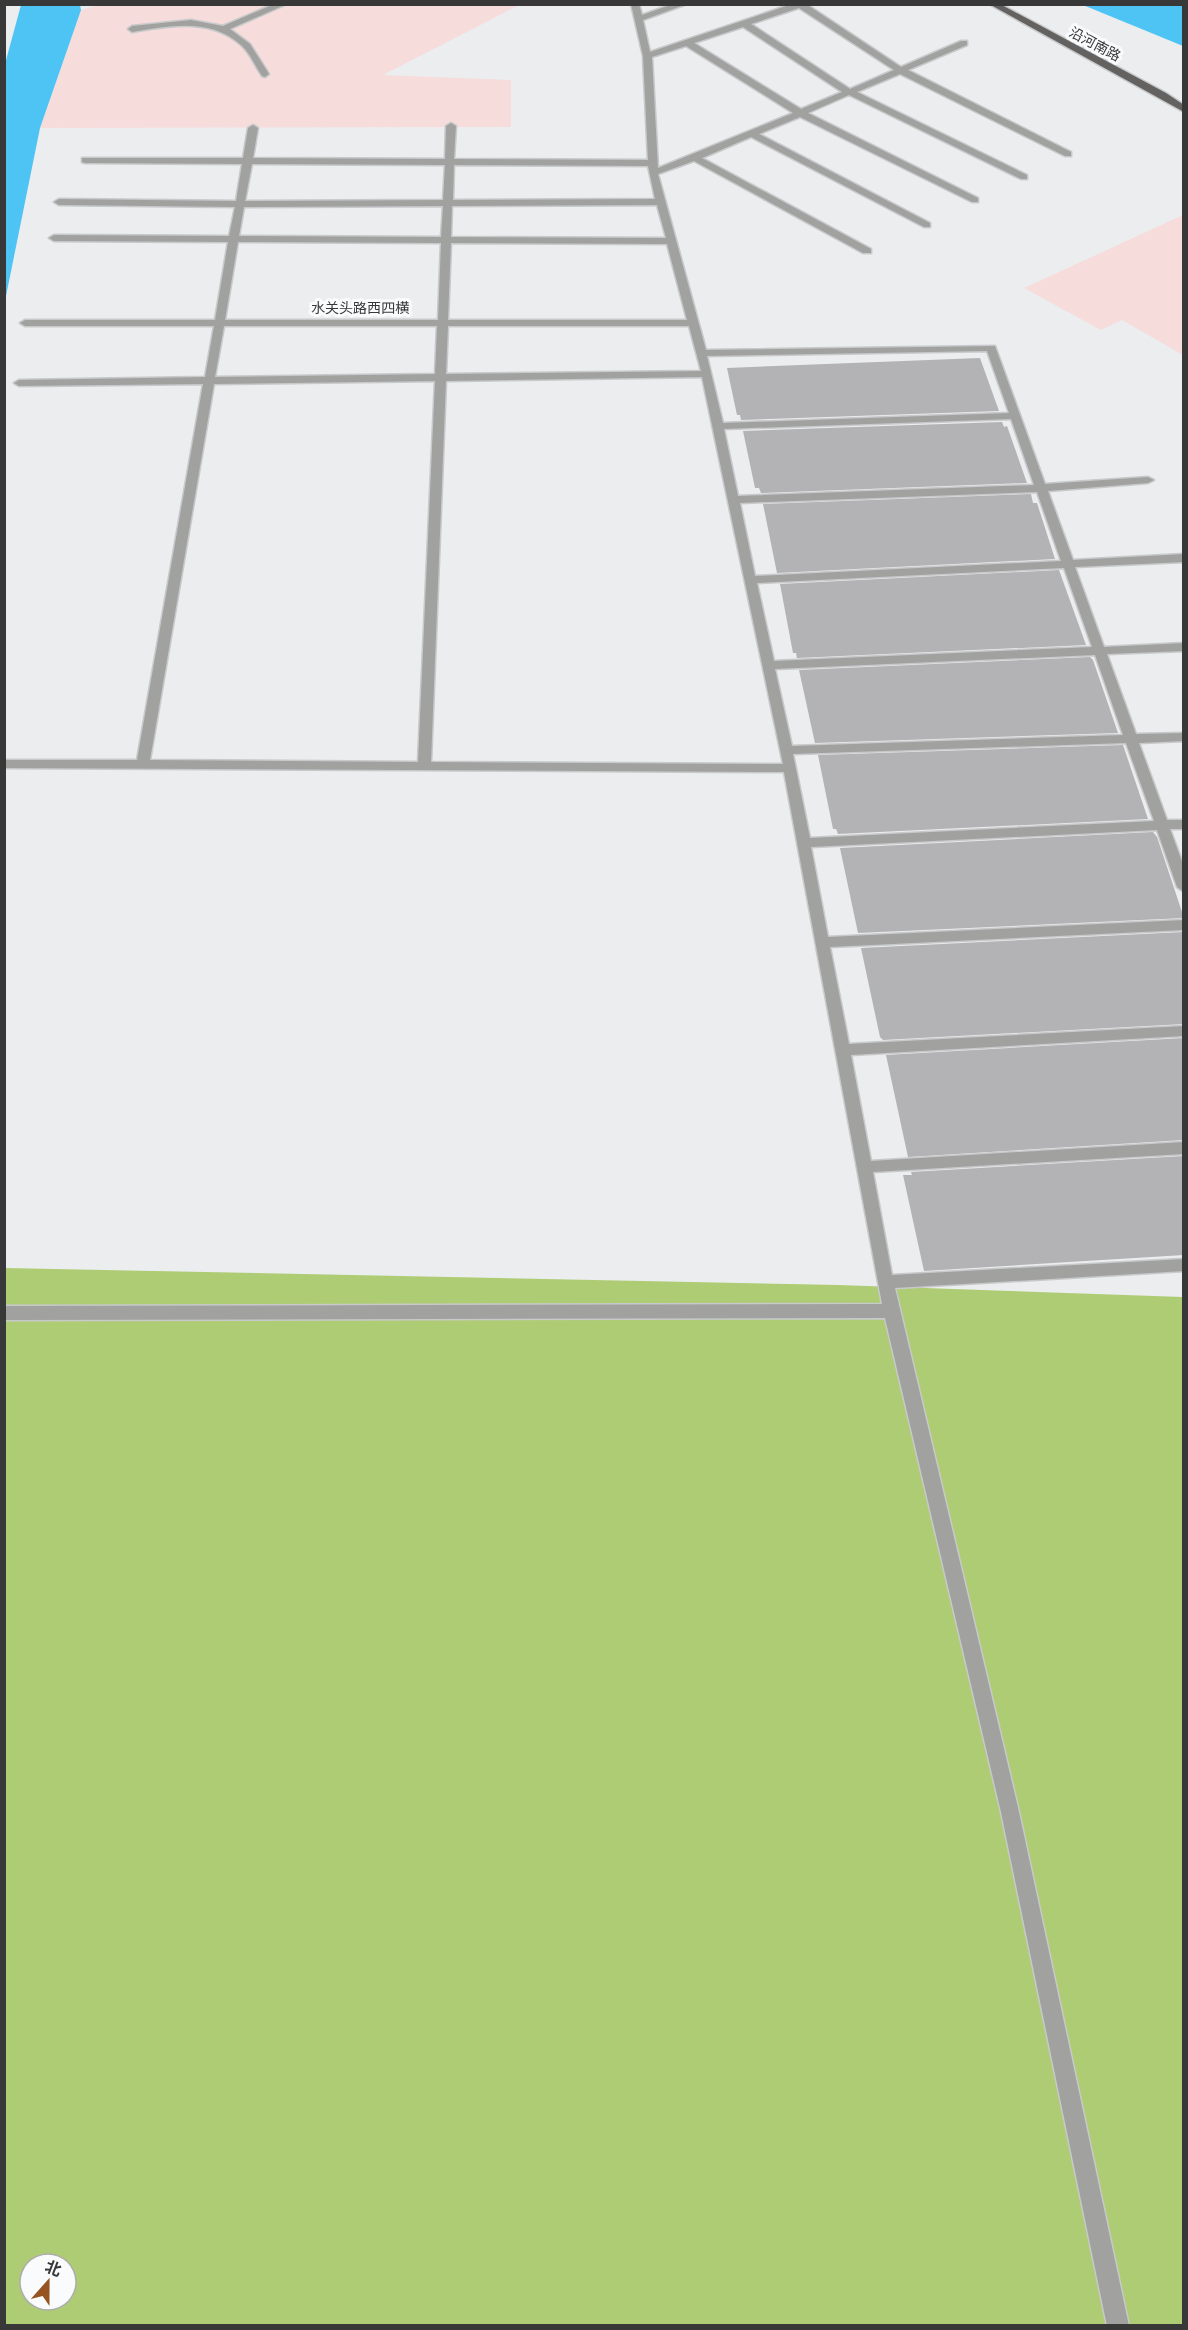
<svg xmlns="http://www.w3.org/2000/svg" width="1188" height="2330" viewBox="0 0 1188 2330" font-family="Raleway,'Noto Sans SC',sans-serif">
<rect width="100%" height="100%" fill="#ebedef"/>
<g fill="#f7dcdc">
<polygon points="103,4 519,5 383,75 511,80 511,127 40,128 81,10"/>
<polygon points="1183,215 1183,355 1122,320 1101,330 1024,288"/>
</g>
<path fill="#aecc73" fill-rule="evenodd" d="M5 1268 838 1285 1183 1297V2325L5 2326ZM30 2264H66V2300H30Z"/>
<g fill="#4dc4f3">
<polygon points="21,5 80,5 81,10 40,128 5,301 5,64"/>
<polygon points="1083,5 1183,5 1183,46"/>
</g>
<g fill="#b3b2b4">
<polygon points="980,358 999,411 741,420 740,415 737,415 727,368"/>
<polygon points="1002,422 1004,427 1007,426 1027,483 761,493 759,488 755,488 743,431"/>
<polygon points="1031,494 1033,503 1037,503 1055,559 777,573 763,504"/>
<polygon points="1059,570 1086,645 797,658 796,653 793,653 780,584"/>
<polygon points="1090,657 1093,660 1118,733 815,743 799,670"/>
<polygon points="1123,745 1148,819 838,834 836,829 833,829 818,755"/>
<polygon points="1153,832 1157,837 1184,918 858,933 840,848"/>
<polygon points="1184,932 1184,1024 883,1040 880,1037 861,948"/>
<polygon points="1184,1038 1184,1140 908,1157 886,1055"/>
<polygon points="1184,1156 1184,1255 924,1271 903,1175 912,1175 911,1172"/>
</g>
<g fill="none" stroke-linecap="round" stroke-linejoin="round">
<defs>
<g id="minor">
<path d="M274 4H287L230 29 250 44 269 74 265 77 262 76C255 66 250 53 241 45 210 17 169 26 132 32L128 29 132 26 191 20 223 26Z"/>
<path d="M631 4H639L642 15 673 4H687L643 20 650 52 792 4H806L901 67 961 41H967V45L908 70 1071 152V156H1065L900 74 857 92 1027 175V179H1021L849 95 808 113 978 198V202H972L800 117 759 134 930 223V227H924L751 137 702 158 871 249V253H863L694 161 658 174 706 350 995 346 1045 484 1148 477 1154 480 1148 483 1048 491 1073 560 1184 554V562L1075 567 1104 647 1184 643V651L1107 654 1136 734 1184 733V741L1139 743 1167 820H1184V829H1170L1184 867V892L1177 887 1157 830 811 847 828 937 1184 920V930L830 947 849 1044 1184 1026V1036L851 1055 871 1161 1184 1142V1154L873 1172 892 1275 1184 1259V1271L895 1288 1019 1812 1129 2326H1107L1001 1812 885 1318 4 1320V1306L882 1304 784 772 4 768V760H137L203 384 19 386 14 383 19 380 205 377 214 326H25L20 323 25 320H215L228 242 54 241 49 238 54 235 229 236 235 207 59 205 54 202 59 199 236 201 242 164 85 163 82 162V158H243L248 128 253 125 258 128 253 158 445 159 446 126 451 123 456 126 454 159 648 160 643 56ZM799 8 894 70 850 89 751 24ZM743 27 842 92 801 109 694 43ZM686 46 793 113 658 168 652 57ZM252 164 445 165 443 200 245 201ZM454 165 648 166 655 199 453 200ZM657 205 666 238 451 237 452 206ZM443 206 441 237 239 236 244 207ZM238 242 441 243 438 320H225ZM451 243 667 244 687 320H448ZM224 326H437L435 374 215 377ZM448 326H689L701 371 446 374ZM987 351 1009 413 723 423 707 356ZM702 377 783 764 431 762 446 381ZM435 381 418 762 150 760 214 384ZM1011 419 1034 485 738 496 724 429ZM1037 492 1061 561 755 576 740 503ZM1064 568 1092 647 774 661 757 583ZM1095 655 1123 735 792 746 775 669ZM1126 743 1154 821 810 838 793 754Z"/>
</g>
<polygon id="major" points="989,4 1000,4 1166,93 1184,105 1184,112"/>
</defs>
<use href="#minor" stroke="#c7c9cb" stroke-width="3"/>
<use href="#major" stroke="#c7c9cb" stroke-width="3"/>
<use href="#minor" fill="#a1a1a0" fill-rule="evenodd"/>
<use href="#major" fill="#636261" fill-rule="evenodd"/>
</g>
<g text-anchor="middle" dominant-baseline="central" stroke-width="6" stroke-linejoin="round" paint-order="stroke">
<g font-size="14" fill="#383839" stroke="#f9fbfc">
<text transform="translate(1095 44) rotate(28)">沿河南路</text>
<text x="360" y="308">水关头路西四横</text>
</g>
</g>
<rect width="1188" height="2330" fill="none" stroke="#383839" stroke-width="12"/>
<g transform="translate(48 2282) rotate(21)"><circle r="28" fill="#f9fbfc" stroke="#acadae" stroke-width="1.5"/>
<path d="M0-4.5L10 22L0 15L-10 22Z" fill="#965422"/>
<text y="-9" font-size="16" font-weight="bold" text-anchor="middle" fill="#383839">北</text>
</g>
</svg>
